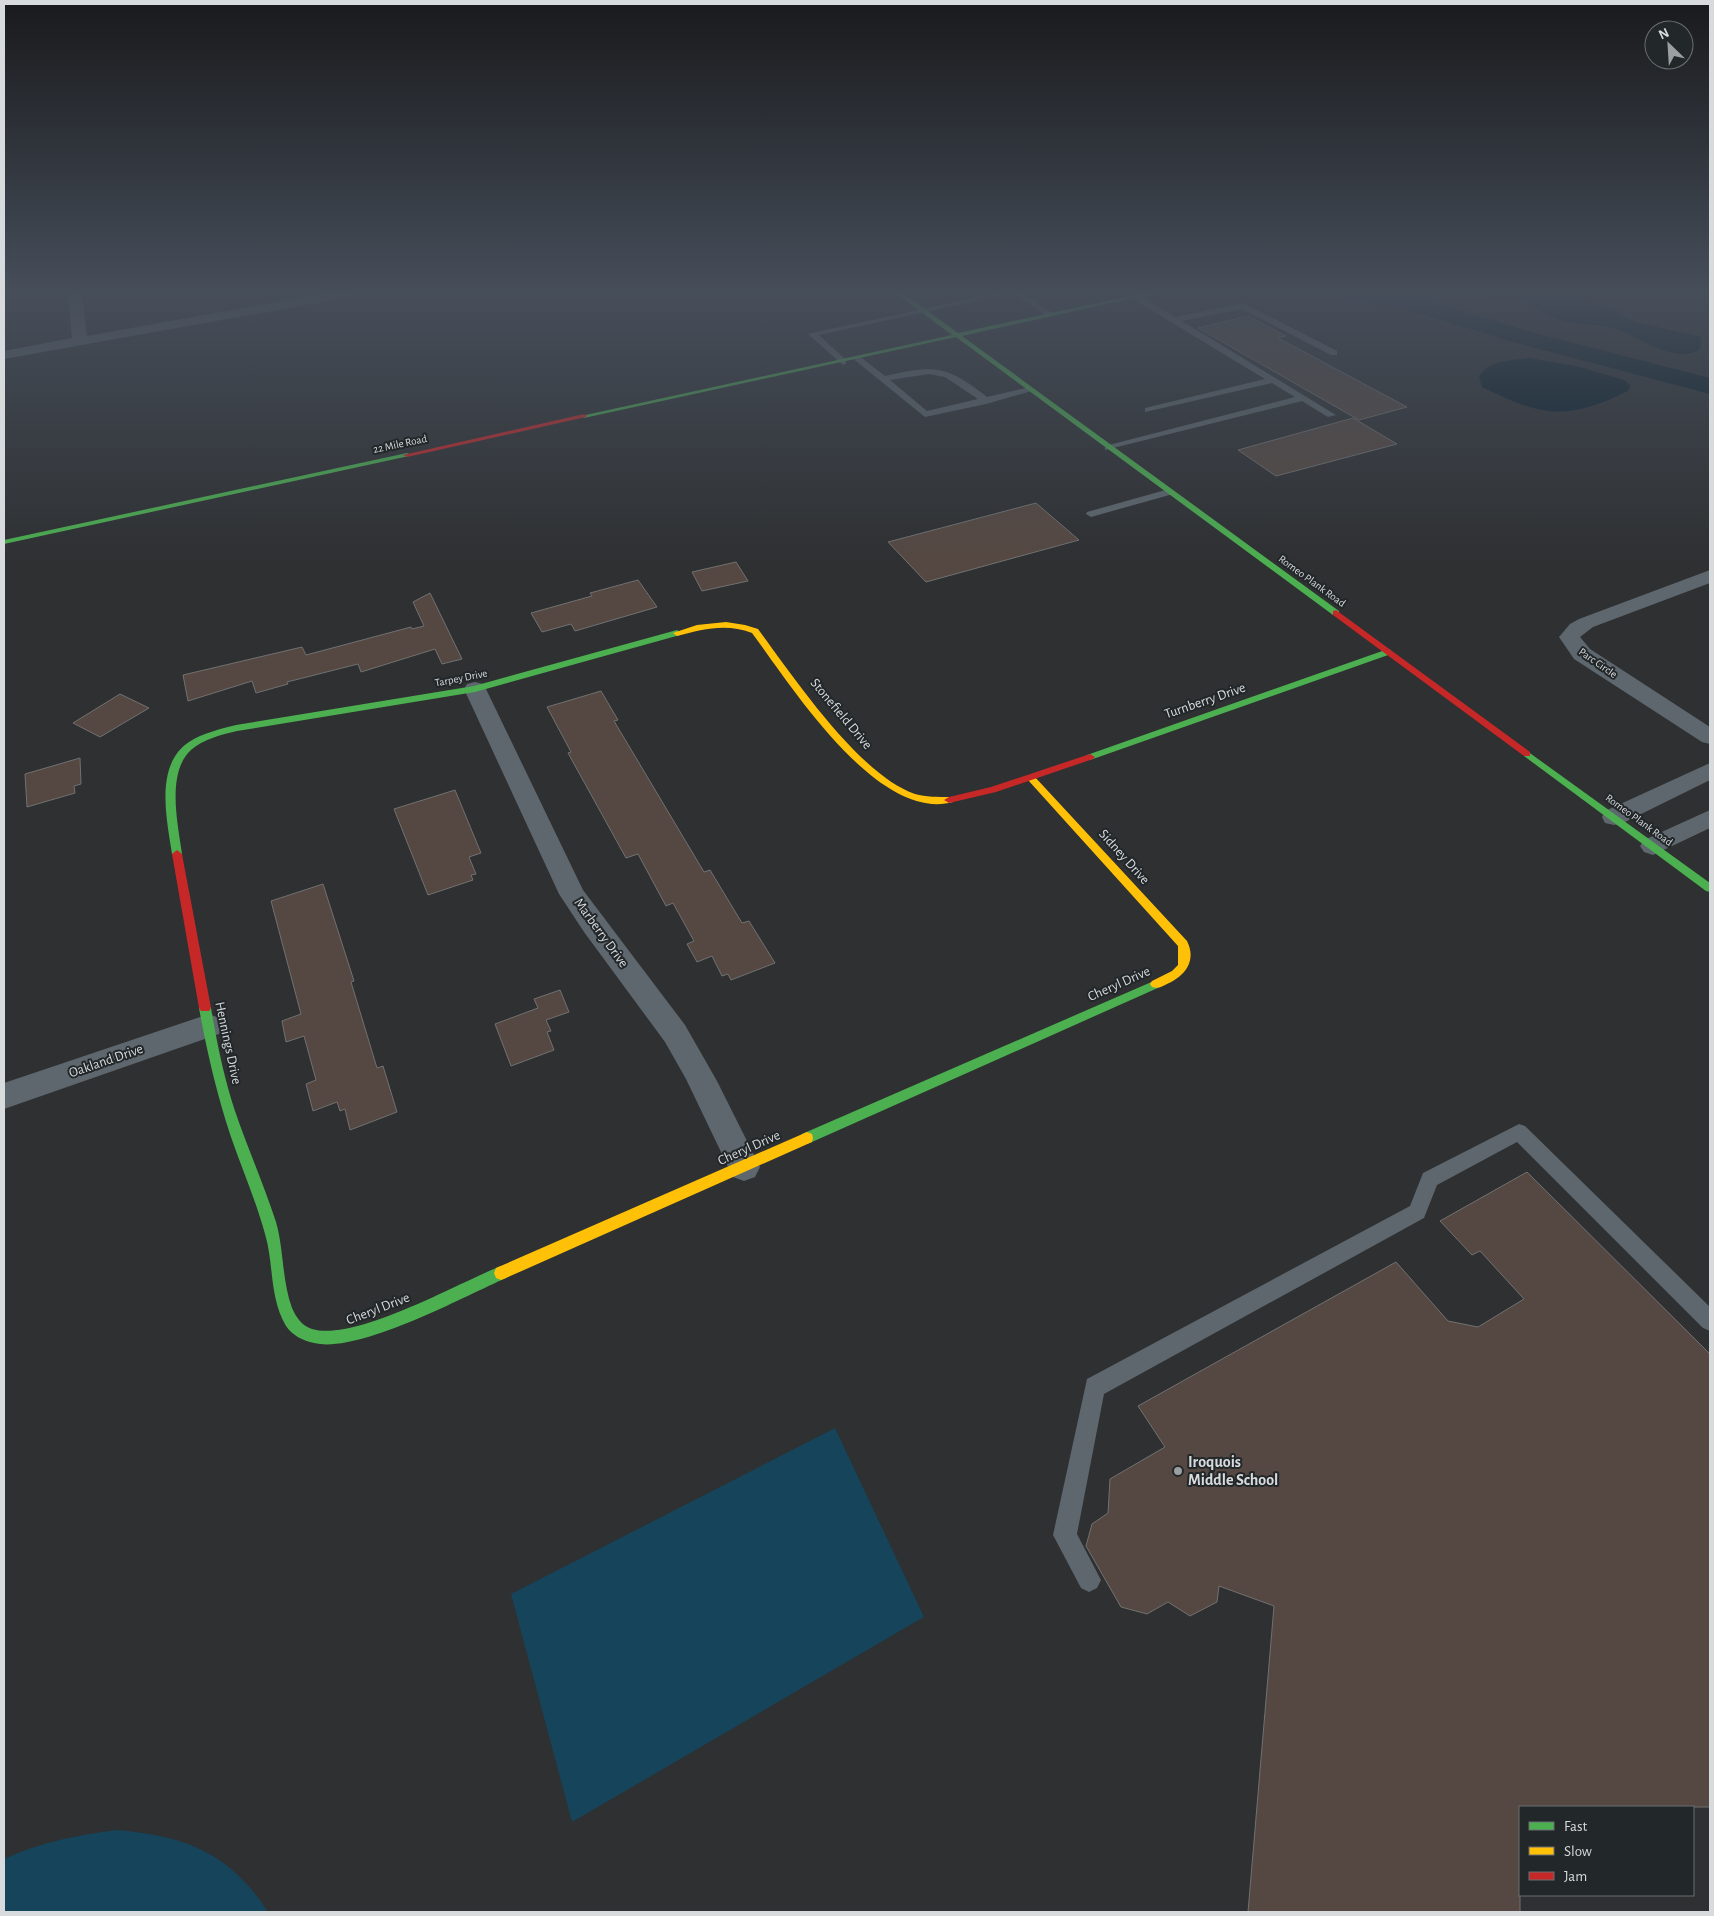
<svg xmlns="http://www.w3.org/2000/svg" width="1714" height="1916" viewBox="0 0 1714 1916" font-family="'Alegreya Sans',sans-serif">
<rect width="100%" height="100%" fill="#2e3032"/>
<g fill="#16445a">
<polygon points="835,1428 924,1617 572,1822 511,1594"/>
<path d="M117 1830C185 1836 229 1852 268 1912H4V1859C41 1842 77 1835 117 1830Z"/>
</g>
<g fill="#041c28">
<path d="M1480 293H1551L1596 304 1612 309 1635 322 1701 337V348C1678 367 1637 335 1613 328 1594 323 1575 326 1557 319 1542 314 1532 303 1517 299 1504 295 1492 300 1480 293Z"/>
<path d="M1530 358 1580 367 1624 380 1630 385 1628 391C1566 421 1543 417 1482 387L1479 377C1488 360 1512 360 1530 358Z"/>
</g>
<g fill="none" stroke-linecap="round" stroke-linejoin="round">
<polygon fill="#041c28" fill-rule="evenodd" points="1342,293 1402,293 1414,296 1531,332 1710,378 1710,394 1513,342 1401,308 1345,298"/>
</g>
<g fill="#554842" stroke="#717171">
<polygon points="1248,316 1286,336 1278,338 1407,407 1359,420 1198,328"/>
<polygon points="1353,418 1397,444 1276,476 1238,450"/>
<polygon points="1036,503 1079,540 926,582 888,542"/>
<polygon points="736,562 748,581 702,591 692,572"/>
<polygon points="638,580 657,607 575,631 571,624 542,632 531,613 592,596 590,593"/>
<polygon points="430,593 462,659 442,664 435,649 361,672 358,664 287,682 288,684 256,693 252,681 188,701 183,675 302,647 306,655 411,627 412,629 424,626 413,602"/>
<polygon points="601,691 618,720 614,721 704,872 710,870 742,923 749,921 775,963 731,980 728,974 722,976 712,956 697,962 687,944 694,941 673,903 666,906 638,854 626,858 568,753 571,752 547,707"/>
<polygon points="120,694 149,708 100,737 73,723"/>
<polygon points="80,758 81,784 74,786 75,793 27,807 25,774"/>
<polygon points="455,790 481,853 469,857 476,874 471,875 473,880 428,895 394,809"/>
<polygon points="323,884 354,981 351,982 377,1068 383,1066 397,1112 350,1130 345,1109 340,1111 337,1102 313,1111 306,1084 316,1080 304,1036 286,1042 282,1021 301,1014 271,901"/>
<polygon points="560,990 569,1012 546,1020 551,1031 547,1032 554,1050 511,1066 495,1024 538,1008 534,999"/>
<polygon points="1527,1172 1710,1354 1710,1807 1520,1807 1520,1912 1248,1912 1274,1606 1219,1586 1217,1602 1190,1616 1168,1602 1147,1614 1121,1607 1086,1546 1092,1524 1108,1513 1110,1479 1165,1447 1138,1406 1396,1262 1448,1321 1478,1327 1524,1299 1480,1251 1472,1255 1440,1221"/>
</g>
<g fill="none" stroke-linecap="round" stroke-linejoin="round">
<g fill="#5e676d" fill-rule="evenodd">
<polygon points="996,293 1023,293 1055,315 1048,317 1013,293 819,335 846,360 846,364 843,365 808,334"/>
<polygon points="1133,295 1139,295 1175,317 1243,303 1337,351 1337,355 1331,355 1242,309 1182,321 1336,415 1328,417 1302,401 1105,450 1105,446 1295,397 1272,383 1145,412 1145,408 1265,379 1133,299"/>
<path d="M859 356 885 376C935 365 946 365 987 397L1030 387 1035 390 986 404 925 417 856 361 854 359ZM929 374 945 377 978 399 927 411 890 380Z"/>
<polygon points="1169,489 1174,492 1173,494 1091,517 1086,514 1087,512"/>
<polygon points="1519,1124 1525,1126 1710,1307 1710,1331 1703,1328 1517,1142 1437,1185 1424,1218 1104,1394 1077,1534 1101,1580 1097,1588 1089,1592 1081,1588 1053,1535 1087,1379 1410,1206 1423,1173"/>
</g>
<g fill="#5e676d" fill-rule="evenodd">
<polygon points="68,293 82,293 87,336 326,293 357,293 350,297 4,359 4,351 72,338"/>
<polygon points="1710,570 1710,583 1593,627 1580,637 1590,649 1710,727 1710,744 1702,742 1574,659 1559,637 1570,624 1579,619"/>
<polygon points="475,682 483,684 486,689 583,890 685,1025 717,1081 760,1167 755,1177 744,1181 733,1177 686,1079 665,1042 584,932 559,894 464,689 467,684"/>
<polygon points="1710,763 1710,780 1623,823 1614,825 1605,823 1602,817 1605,811"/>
<polygon points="1710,810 1710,828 1653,855 1644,852 1640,846 1644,840"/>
<polygon points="209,1014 219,1018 223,1026 219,1034 4,1109 4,1083"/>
</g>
<g fill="#4caf50" fill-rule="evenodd">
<polygon points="896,293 903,293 958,333 1144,293 1156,293 962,336 1339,611 1339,615 1333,615 956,337 584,418 581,416 952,335"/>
<polygon points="407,453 411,455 409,456 4,544 4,540"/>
<path d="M677 630 681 633 680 635 475 692 237 731C221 735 203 739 191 750 166 773 178 825 182 854L177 858 172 854C167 820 154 765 189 742 203 733 220 729 236 725L474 686Z"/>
<polygon points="1388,649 1391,650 1391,654 1093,759 1090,760 1085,757 1087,755"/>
<polygon points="1527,751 1710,883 1710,892 1706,891 1524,756 1524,752"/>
<polygon points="1156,980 1160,981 1162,984 1160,987 812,1142 807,1144 802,1142 801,1138 802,1134"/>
<path d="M205 1003 209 1005 211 1008C217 1043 224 1078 235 1111 248 1149 264 1185 276 1222 284 1250 282 1281 292 1308 296 1317 302 1326 312 1329 355 1342 458 1283 501 1266L506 1268 508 1273 506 1278C463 1297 358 1354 314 1343 303 1341 292 1335 286 1326 269 1297 274 1264 265 1234 256 1201 242 1169 231 1137 217 1095 207 1052 199 1008L201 1005Z"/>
</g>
<g fill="#ffc107" fill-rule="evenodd">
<path d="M726 622 745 625 758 629C793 676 859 775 915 794 926 797 938 797 949 797L953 798 954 800 953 802C877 823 790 684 752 633 726 623 703 629 677 636L673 633 697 625Z"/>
<path d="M1031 775 1034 776 1187 941C1197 961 1185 976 1167 984 1161 987 1158 989 1152 987L1150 984 1152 981 1172 971 1178 965V946L1028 780 1026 778Z"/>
<polygon points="807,1132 812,1134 813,1138 812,1142 506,1278 501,1280 496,1278 494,1273 496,1268"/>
</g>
<g fill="#c62828" fill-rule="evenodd">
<polygon points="584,414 586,415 586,417 407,457 403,455"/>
<polygon points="1336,610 1530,752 1530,756 1524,756 1333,615 1333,611"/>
<polygon points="1090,754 1095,757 1093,759 996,792 949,803 944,800 949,797 991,787"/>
<polygon points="177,850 182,854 211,1008 209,1011 201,1011 199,1008 172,854"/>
</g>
</g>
<linearGradient id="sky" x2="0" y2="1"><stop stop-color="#191a1c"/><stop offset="0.52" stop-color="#464e5a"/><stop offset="1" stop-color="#464e5a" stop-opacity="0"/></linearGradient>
<rect width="1714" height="561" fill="url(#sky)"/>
<circle fill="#9c9fa1" stroke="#22272a" stroke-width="2" cx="1178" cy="1471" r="5"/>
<g text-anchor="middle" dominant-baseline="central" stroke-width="4" stroke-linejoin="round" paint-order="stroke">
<g font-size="11" fill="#d8dbdd" stroke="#22272a">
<text transform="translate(400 444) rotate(-12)">22 Mile Road</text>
<text transform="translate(1312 581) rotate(36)">Romeo Plank Road</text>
<text transform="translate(1598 663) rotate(35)">Parc Circle</text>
<text transform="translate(461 678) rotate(-11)">Tarpey Drive</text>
<text transform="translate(1639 820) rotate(36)">Romeo Plank Road</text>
</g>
<g font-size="14" fill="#d8dbdd" stroke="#22272a">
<text transform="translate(1205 701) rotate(-19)">Turnberry Drive</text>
<text transform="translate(841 714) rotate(50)">Stonefield Drive</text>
<text transform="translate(1124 857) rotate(48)">Sidney Drive</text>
<text transform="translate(601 933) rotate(54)">Marberry Drive</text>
<text transform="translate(1119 984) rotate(-24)">Cheryl Drive</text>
<text transform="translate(228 1043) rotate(78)">Hennings Drive</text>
<text transform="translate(106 1061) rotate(-19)">Oakland Drive</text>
<text transform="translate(749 1148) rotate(-24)">Cheryl Drive</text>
<text transform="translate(378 1309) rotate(-21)">Cheryl Drive</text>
</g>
<g font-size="16" font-weight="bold" fill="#d8dbdd" stroke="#22272a" text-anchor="start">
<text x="1188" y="1462">Iroquois<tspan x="1188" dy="18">Middle School</tspan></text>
</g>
</g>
<rect width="1714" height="1916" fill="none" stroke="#d8dbdd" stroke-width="10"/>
<rect x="1519" y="1806" width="175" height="90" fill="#22272a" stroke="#6b6f72"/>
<rect x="1529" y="1822" width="25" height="8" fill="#4caf50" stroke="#6b6f72"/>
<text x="1564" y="1831" font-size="15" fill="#d8dbdd">Fast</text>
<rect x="1529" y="1847" width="25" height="8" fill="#ffc107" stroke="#6b6f72"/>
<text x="1564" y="1856" font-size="15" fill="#d8dbdd">Slow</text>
<rect x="1529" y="1872" width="25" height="8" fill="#c62828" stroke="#6b6f72"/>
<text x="1564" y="1881" font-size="15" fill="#d8dbdd">Jam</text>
<g transform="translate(1669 45) rotate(335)"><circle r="24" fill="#22272a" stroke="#6b6f72"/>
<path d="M0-4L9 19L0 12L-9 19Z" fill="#9c9fa1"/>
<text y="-8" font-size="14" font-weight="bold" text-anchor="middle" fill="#d8dbdd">N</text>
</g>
</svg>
